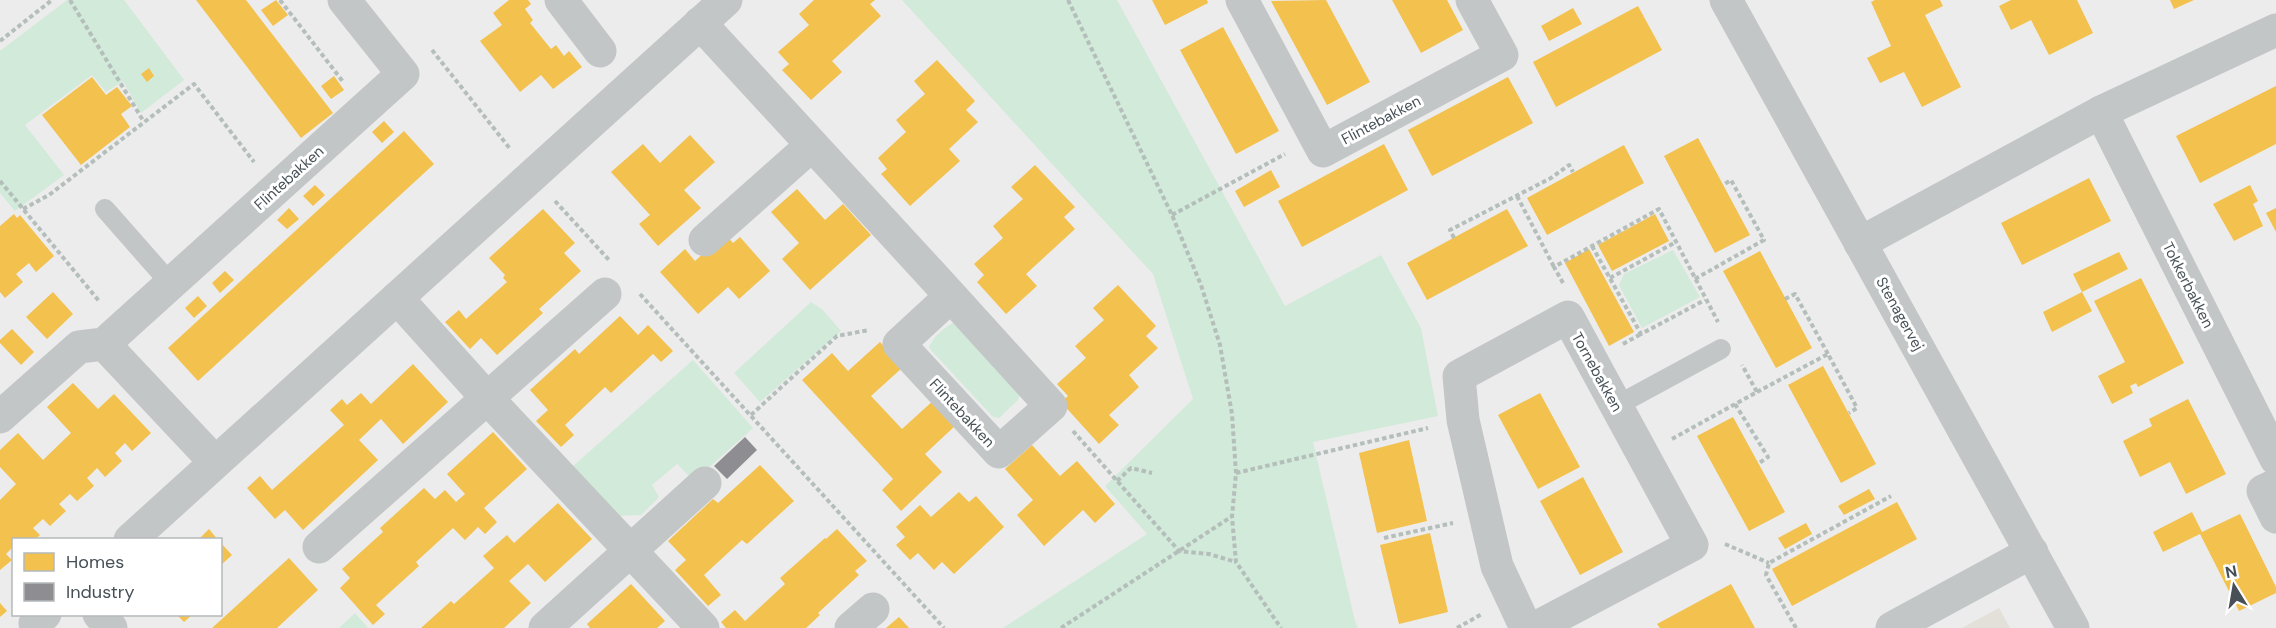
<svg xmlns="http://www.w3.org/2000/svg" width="2276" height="628" viewBox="0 0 2276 628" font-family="'DM Sans',sans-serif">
<rect width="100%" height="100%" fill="#edecec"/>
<polygon fill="#e3dfd9" points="1999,608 2010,628 1962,628"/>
<g fill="#d2ead9">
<polygon points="67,0 124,0 184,80 141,113 123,81 106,92 92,75 25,125 64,175 15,211 0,193 0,51"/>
<polygon points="902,0 1117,0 1285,306 1381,255 1421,328 1438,416 1313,442 1355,621 1358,628 1003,628 1147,534 1105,486 1193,399 1153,274"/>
<polygon points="1673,250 1700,297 1642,328 1619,285 1624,274"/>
<polygon points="811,302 822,309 841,331 760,402 734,373"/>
<path d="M955 322 1020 394 1018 400 999 418 993 417 929 348C932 337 945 327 955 322Z"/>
<polygon points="693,360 753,428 694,481 677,464 652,485 659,497 641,515 617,516 572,467"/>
<polygon points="355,613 368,628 339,628"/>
</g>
<g fill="#f2c14e">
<polygon points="196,0 246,0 333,113 301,138"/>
<polygon points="276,0 288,15 273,26 261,10"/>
<polygon points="509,0 528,0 531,4 525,9 533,20 530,23 551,49 556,45 564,56 569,51 582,67 553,89 541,75 520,92 480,41 502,25 493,13"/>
<polygon points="814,0 875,0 870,4 881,16 832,61 842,72 811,100 782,70 789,64 778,52 809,25 799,14"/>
<polygon points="1152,0 1207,0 1208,3 1165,25"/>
<polygon points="1326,0 1370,82 1327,105 1271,1"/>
<polygon points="1392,0 1447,0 1463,30 1421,53"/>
<polygon points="1875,0 1940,0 1943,6 1925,15 1961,87 1922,107 1904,72 1880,83 1867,58 1891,46 1871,2"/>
<polygon points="2011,0 2077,0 2093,33 2049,55 2031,20 2011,30 1999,6"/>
<polygon points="2170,0 2194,0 2174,9"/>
<polygon points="1638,6 1662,50 1556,107 1533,62"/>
<polygon points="1573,8 1582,24 1549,41 1541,26"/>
<polygon points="1223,27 1279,131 1236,154 1180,50"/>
<polygon points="937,60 975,101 966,110 978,122 949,149 960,161 910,206 881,174 887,169 878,158 906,132 896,120 925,94 914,81"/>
<polygon points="149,68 154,76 147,82 141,74"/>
<polygon points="334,76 344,90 331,99 321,86"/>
<polygon points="92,77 106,95 117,87 132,106 121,114 130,127 81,165 42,115"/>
<polygon points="1508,77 1533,123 1432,176 1408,130"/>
<polygon points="2276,86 2276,144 2200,183 2176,136"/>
<polygon points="384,121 394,132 382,143 372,132"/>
<polygon points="404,131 434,164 198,381 168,348"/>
<polygon points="690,135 715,162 684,190 701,208 658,246 639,224 650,215 611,172 643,144 660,163"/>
<polygon points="1698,138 1750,235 1715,253 1664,156"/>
<polygon points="1384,144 1408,190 1302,247 1278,201"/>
<polygon points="1624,145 1644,183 1547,235 1527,198"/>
<polygon points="1035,165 1075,207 1064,217 1075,229 1026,274 1037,286 1006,314 977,282 984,275 974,264 1003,238 993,226 1023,199 1011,187"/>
<polygon points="1271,170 1280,187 1244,207 1235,191"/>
<polygon points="2089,178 2111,221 2022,265 2001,223"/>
<polygon points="315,185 325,195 313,206 303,196"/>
<polygon points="2250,185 2258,201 2253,204 2263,226 2234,241 2213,204"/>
<polygon points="797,189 825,220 843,204 871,235 810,290 782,259 799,243 771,212"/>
<polygon points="289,208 299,219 287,229 277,220"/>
<polygon points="2276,208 2276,232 2266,213"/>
<polygon points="543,209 575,243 564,253 581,271 539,309 543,313 497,355 481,338 470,349 445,322 459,310 466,319 507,282 503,278 505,275 489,258"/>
<polygon points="1507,209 1528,246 1427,300 1407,263"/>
<polygon points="14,214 17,218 20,215 54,256 36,272 29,263 16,274 23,282 5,298 0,292 0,226"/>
<polygon points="1655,214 1669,241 1612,271 1598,245"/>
<polygon points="725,234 733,243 740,237 770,271 739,299 728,287 698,314 660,272 685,249 695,261"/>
<polygon points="1589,249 1634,332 1609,346 1565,263"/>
<polygon points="1760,251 1812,348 1776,368 1723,271"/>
<polygon points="2119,252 2128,269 2082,292 2073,274"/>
<polygon points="225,271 234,280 220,293 212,283"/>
<polygon points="2141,278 2184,363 2138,387 2136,383 2130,386 2133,393 2112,404 2098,376 2125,362 2094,301"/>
<polygon points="1118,285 1156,326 1146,336 1158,348 1129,375 1139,387 1109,415 1119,425 1099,444 1061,402 1068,396 1057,384 1086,358 1075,346 1104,320 1093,308"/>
<polygon points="53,292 73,314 47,339 26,317"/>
<polygon points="2082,292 2092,311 2052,332 2043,312"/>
<polygon points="198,296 207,306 194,318 185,308"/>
<polygon points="620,316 638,335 648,325 673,351 661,362 653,354 611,393 605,387 565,425 574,435 561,447 536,421 548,410 530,390 575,349 579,354"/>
<polygon points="12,329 34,352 21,365 0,343 0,340"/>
<polygon points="880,342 903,367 871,396 902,429 934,400 957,424 925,454 942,472 901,511 882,490 893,479 802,380 832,353 848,371"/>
<polygon points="413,364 448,402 403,444 381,419 359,440 378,460 303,530 285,510 275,519 247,488 260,476 272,490 344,425 330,410 342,399 347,405 361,393 371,404"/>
<polygon points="1823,366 1876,464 1841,483 1788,385"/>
<polygon points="73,383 98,409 114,394 151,433 132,451 125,443 115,453 122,461 105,477 97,468 87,478 94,486 77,501 70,494 59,504 66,511 50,526 43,519 33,528 40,535 35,540 14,540 14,546 6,554 12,560 0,570 0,500 16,484 0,467 0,450 18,433 43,460 71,433 47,407"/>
<polygon points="1540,393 1580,467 1538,489 1498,415"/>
<polygon points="2188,399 2226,474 2186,494 2170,462 2140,477 2123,441 2152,426 2149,419"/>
<polygon points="1733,417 1785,512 1749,531 1697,436"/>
<polygon points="493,432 527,469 484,508 497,522 485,534 478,527 465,540 453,528 416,562 419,566 376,605 385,614 373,625 340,588 350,578 342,569 383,532 380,528 424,488 435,499 445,490 456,502 465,494 447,474"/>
<polygon points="1409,440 1427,521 1377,533 1359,453"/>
<polygon points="1032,445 1060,476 1077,461 1115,504 1095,523 1083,510 1044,546 1017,515 1033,500 1005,469"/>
<polygon points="760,465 794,501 747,544 742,540 704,575 721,595 708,606 675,570 686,560 668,541 713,499 718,503"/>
<polygon points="1583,477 1623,552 1580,575 1540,501"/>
<polygon points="1869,489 1875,499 1844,515 1838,506"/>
<polygon points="959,492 969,502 976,496 1004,527 954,574 942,562 934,570 918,553 910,560 896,545 905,537 896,527 920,505 931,517"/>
<polygon points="1897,502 1917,539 1792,606 1772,569"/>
<polygon points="558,503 592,539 545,582 528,564 509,581 531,603 504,628 421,628 451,601 454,604 494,568 483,556 507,535 514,543"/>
<polygon points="2192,512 2202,532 2240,514 2276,587 2276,593 2239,611 2200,534 2163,552 2153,532"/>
<polygon points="1806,523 1812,534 1785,549 1778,538"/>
<polygon points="209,529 218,540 198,540"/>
<polygon points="837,529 867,561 855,571 859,575 818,613 820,615 806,628 726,628 721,622 735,610 745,621 785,584 780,578 825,538 826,539"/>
<polygon points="1430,533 1448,612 1399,624 1380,545"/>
<polygon points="220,542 232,555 220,566"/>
<polygon points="289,558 318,590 277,628 212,628"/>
<polygon points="631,584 665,621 657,628 590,628 587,624"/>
<polygon points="1731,584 1755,628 1660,628 1657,624"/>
<polygon points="0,603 7,611 0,617"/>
<polygon points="177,615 192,615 184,622"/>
<polygon points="899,617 909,628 886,628"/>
</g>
<polygon fill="#8d8d92" points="745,437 757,450 727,479 714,466"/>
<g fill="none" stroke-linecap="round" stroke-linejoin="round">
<g stroke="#b4beba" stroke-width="4" stroke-dasharray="4.5 3" stroke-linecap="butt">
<polyline points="70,0 144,122"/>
<polyline points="280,0 344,83"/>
<polyline points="1068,0 1172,215 1201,285 1220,345 1232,414 1236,473 1232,517 1236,562 1281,628"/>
<polyline points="0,41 52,0"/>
<polyline points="432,50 511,150"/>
<polyline points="0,181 99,301"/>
<polyline points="1517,196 1554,267"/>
<polyline points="555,201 609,260"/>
<polyline points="23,209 49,195 194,84 254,162"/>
<polyline points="1172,215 1285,154"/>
<polyline points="1454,238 1450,230 1551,178 1569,165 1573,172"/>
<polyline points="1592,246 1641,334 1705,300"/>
<polyline points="1610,278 1676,242"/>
<polyline points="1695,279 1764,240 1731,180 1723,185"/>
<polyline points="1563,283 1554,267 1659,209 1718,322"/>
<polyline points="640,294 944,628"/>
<polyline points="1785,299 1795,294 1828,354"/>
<polyline points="1623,344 1641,334"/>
<polyline points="1757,392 1828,354 1857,408 1849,413"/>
<polyline points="1735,404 1768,457 1759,463"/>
<polyline points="751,415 837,336 869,330"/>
<polyline points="1073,431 1179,551 1209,554 1236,562"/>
<polyline points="1672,439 1757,392 1742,365"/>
<polyline points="1236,473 1428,428"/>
<polyline points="1117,481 1131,468 1152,473"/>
<polyline points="1384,538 1453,523"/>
<polyline points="1725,544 1769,563"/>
<polyline points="1061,628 1231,517"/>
<polyline points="1457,628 1482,614"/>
<polyline points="1796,628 1766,575 1769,563 1891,496"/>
</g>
<g stroke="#c3c6c7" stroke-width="20">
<polyline points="105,209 171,284"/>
<polyline points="1616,406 1721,349"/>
</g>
<g stroke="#c3c6c7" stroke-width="33">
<polyline points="561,0 600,51"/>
<polyline points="1242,0 1323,151 1502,55 1472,0"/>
<polyline points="700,23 930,273 951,296 1051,406 999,452 899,344 951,296"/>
<polyline points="2101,112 2276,459"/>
<polyline points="705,240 812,145"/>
<polyline points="1860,243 2101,112 2276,30"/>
<polyline points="397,298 487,398 703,628"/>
<polyline points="104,344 215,462"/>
<polyline points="0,417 79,347 104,344 403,74 344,0"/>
<polyline points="2276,485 2263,491 2276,517"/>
<polyline points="130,540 726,0"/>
<polyline points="319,547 605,294"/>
<polyline points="99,614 111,628"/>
<polyline points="35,623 45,614"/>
<polyline points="545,628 705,483"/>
<polyline points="851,628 873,609"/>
<polyline points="1526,628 1497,566 1463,420 1459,376 1568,317 1692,545 1535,628"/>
<polyline points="1892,628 2032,552"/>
</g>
<polyline stroke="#c3c6c7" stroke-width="33" points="1726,0 2073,628"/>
</g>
<g text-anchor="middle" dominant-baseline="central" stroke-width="6" stroke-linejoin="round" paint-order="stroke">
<g font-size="15" fill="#465056" stroke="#fff">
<text transform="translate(1381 120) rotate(-28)">Flintebakken</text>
<text transform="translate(289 178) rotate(-42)">Flintebakken</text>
<text transform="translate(2188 285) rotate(63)">Tokkerbakken</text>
<text transform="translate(1900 314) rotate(61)">Stenagervej</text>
<text transform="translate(1597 372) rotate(61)">Tornebakken</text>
<text transform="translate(962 413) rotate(47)">Flintebakken</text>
</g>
</g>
<rect x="12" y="538" width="210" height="78" fill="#ffffff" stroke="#b5b9bb" stroke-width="1.5"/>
<rect x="24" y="553" width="30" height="18" fill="#f2c14e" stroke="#b5b9bb" stroke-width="1.5"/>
<text x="66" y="568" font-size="18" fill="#465056">Homes</text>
<rect x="24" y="583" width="30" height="18" fill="#8d8d92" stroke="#b5b9bb" stroke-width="1.5"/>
<text x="66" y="598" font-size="18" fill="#465056">Industry</text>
<g transform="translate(2234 586) rotate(349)" stroke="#ffffff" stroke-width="4.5" paint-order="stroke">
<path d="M0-4.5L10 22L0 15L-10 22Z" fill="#465056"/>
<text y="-9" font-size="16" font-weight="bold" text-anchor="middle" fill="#465056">N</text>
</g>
</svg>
